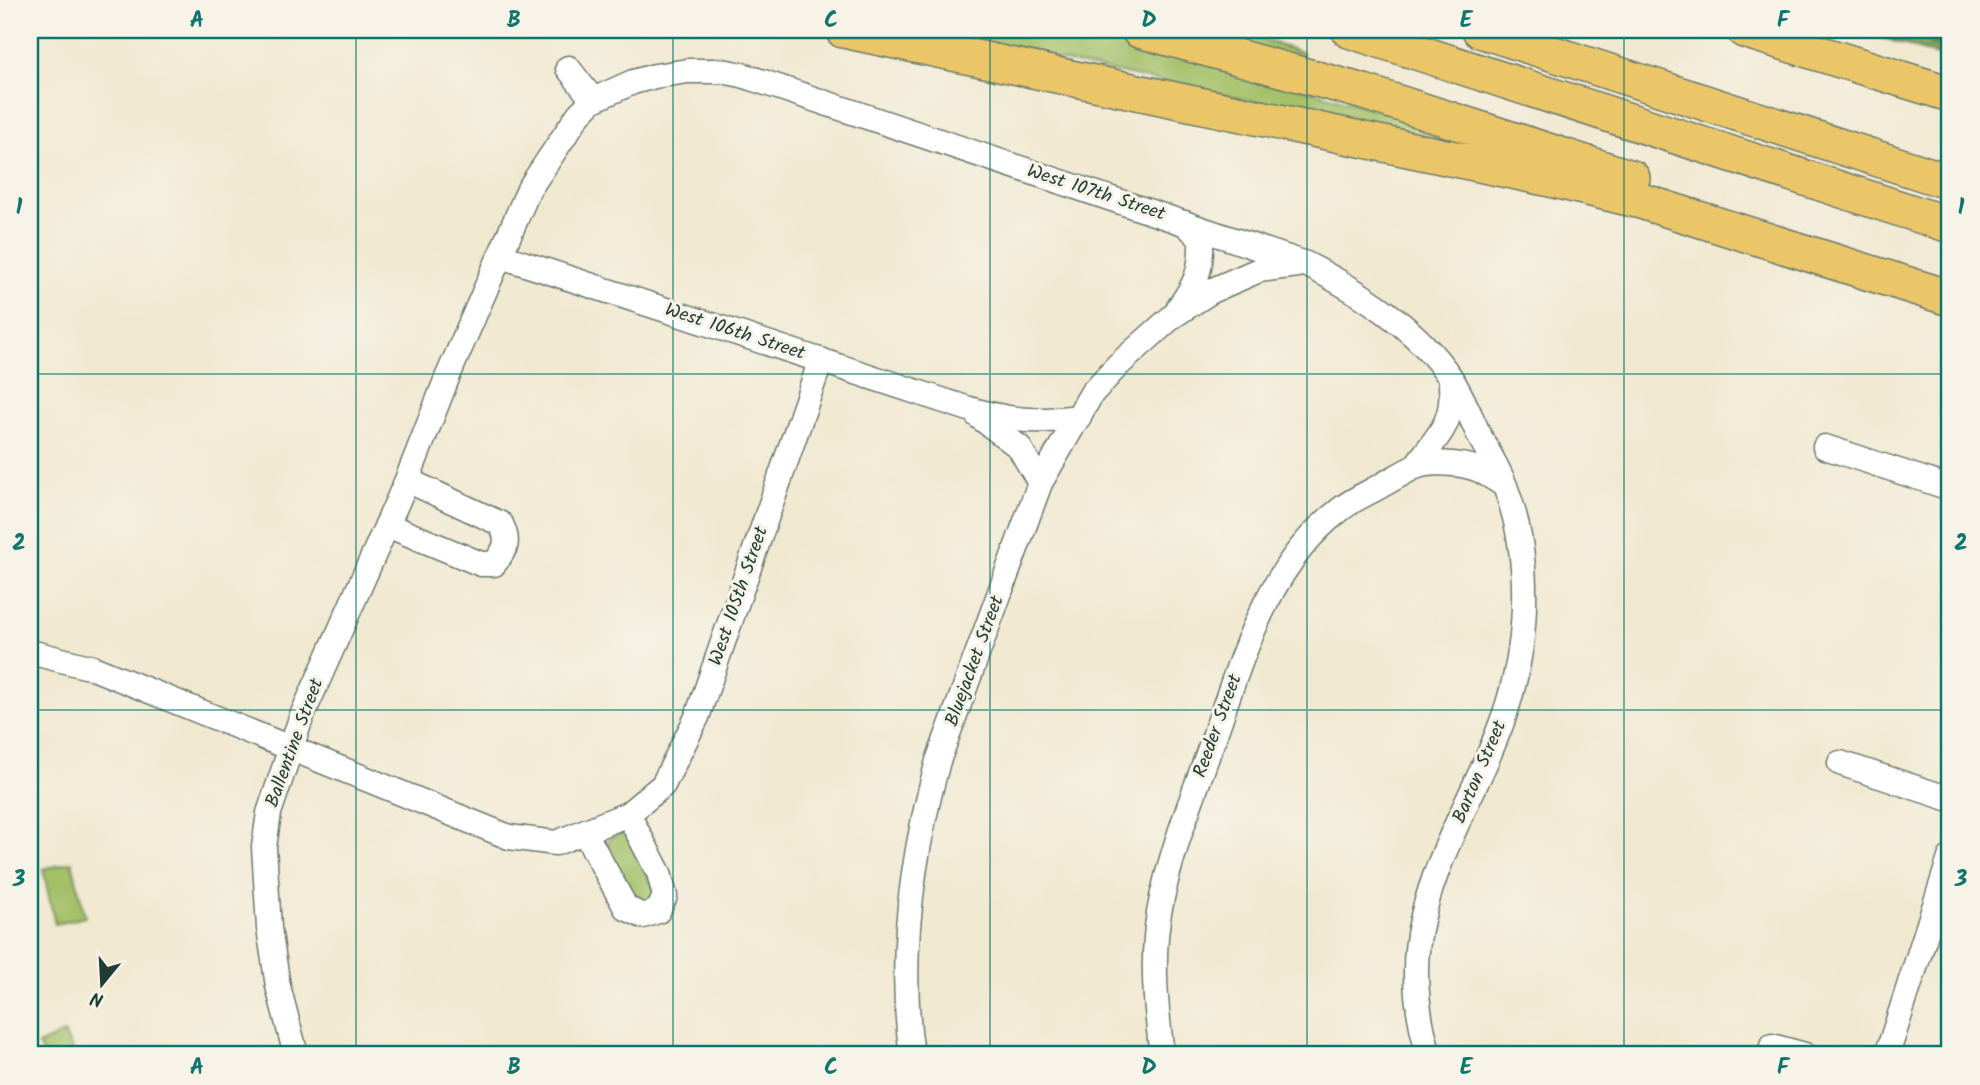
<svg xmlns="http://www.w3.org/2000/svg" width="1980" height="1085" viewBox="0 0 1980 1085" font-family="Kalam,sans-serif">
<defs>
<pattern id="forest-firs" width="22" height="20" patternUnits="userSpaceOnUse" patternTransform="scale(1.75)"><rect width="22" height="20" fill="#82a65c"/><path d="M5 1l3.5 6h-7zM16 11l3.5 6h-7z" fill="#6a884d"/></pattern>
</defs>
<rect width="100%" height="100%" fill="#f7f3e8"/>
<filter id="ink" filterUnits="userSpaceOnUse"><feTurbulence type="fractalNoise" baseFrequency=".0143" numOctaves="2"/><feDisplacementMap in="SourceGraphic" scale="14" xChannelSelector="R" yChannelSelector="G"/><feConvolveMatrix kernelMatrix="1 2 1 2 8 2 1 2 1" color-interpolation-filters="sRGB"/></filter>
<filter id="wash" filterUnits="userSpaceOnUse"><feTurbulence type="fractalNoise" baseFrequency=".00686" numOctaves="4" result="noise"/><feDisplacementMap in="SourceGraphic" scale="28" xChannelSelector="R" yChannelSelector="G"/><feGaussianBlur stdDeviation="1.57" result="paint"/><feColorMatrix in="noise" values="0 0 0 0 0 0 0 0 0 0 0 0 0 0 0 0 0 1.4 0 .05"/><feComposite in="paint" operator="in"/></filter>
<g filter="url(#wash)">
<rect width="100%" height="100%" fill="#f1e8d0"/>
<g fill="#a3c067" stroke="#617e4e" stroke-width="2">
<polygon points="917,30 1094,30 1303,88 1490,144 1487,151"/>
<polygon points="1182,30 1232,30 1303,53 1300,62"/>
<polygon points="620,833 628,836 656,893 654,902 638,907 607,852 609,839"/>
<polygon points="72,862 85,917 55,924 43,869"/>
<polygon points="64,1033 75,1055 43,1055 38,1045"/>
</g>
<polygon fill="url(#forest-firs)" stroke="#507248" stroke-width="2" points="1858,30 1950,30 1950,59"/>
</g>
<g filter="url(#ink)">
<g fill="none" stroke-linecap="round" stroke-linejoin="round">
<defs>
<g id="minor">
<polyline points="568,68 593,100"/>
<path d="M501 256 969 409C1014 421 1033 423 1079 417"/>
<path d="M1179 307C1197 283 1202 268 1201 239L1185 223"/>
<polyline points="978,416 1019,447 1040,483"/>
<polyline points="1825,447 1950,488"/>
<path d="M1415 467C1436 437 1455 424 1451 385"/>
<path d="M387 525 481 564H494C506 549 510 542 501 524L407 480"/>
<polyline points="30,652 93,668 509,837 556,843 628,814 663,785 697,717 821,360"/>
<polyline points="1840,763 1950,799"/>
<polyline points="585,833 626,908 643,916 658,911 665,896 659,873 628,814"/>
<polyline points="1772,1046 1805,1055"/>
<path d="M296 1055 278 986 269 928 264 847 269 813 301 718 407 480 447 378 529 189 579 114 593 100 633 82 655 76 688 71H722L742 75 1306 264C1360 292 1415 326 1450 377 1463 396 1471 419 1481 439 1489 454 1499 470 1505 486 1531 554 1529 635 1508 704 1485 778 1439 844 1422 920 1411 965 1416 1011 1429 1055"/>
<path d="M912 1055C897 956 912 856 938 761L1040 483 1092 393 1118 365 1173 316 1213 290 1259 270 1298 265"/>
<path d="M1162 1055C1156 1008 1151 960 1159 913 1169 857 1190 804 1209 751 1240 666 1264 567 1341 509 1353 499 1369 493 1382 485 1393 479 1404 472 1415 467 1430 461 1461 463 1477 469 1486 473 1496 480 1504 485"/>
<polyline points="1887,1055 1950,858"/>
</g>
<g id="highway">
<polyline points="843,30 1550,179 1641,201 1950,298"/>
<polyline points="1139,30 1364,92 1632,178"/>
<polyline points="1349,30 1950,225"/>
<polyline points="1480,30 1950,182"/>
<polyline points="1744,30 1950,94"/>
</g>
</defs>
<use href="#minor" stroke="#68796b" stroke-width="27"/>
<use href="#highway" stroke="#68796b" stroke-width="38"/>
<use href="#minor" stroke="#fff" stroke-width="24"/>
<use href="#highway" stroke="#ebc669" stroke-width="35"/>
</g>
</g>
<path fill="none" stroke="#0f766e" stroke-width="2" stroke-opacity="0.55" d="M356 30V1055M673 30V1055M990 30V1055M1307 30V1055M1624 30V1055M30 374H1950M30 710H1950"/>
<g text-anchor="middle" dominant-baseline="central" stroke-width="6" stroke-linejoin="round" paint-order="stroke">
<g font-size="19" fill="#1f3d34" stroke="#f7f3e8">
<text transform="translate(1096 193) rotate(18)">West 107th Street</text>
<text transform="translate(735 332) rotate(18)">West 106th Street</text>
<text transform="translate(739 596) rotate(-71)">West 105th Street</text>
<text transform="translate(975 661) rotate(-70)">Bluejacket Street</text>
<text transform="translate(1218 726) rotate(-70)">Reeder Street</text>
<text transform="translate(295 743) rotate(-70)">Ballentine Street</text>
<text transform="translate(1480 772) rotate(-67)">Barton Street</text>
</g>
</g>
<rect width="1980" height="1085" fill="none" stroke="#f7f3e8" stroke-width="77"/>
<g transform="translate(102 984) rotate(198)" stroke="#f7f3e8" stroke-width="5" paint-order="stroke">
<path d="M0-5L12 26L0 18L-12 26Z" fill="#1f3d34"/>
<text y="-10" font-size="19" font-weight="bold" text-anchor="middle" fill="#1f3d34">N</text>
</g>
<rect x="38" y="38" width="1903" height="1008" fill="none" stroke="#0f766e" stroke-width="2.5"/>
<g font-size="23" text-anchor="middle" font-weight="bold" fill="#0f766e">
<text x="197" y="27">A</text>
<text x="514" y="27">B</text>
<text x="831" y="27">C</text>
<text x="1149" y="27">D</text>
<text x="1466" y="27">E</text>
<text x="1783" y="27">F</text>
<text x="19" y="214">1</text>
<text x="1961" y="214">1</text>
<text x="19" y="550">2</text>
<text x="1961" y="550">2</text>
<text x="19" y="886">3</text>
<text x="1961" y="886">3</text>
<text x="197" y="1074">A</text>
<text x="514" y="1074">B</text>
<text x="831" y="1074">C</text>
<text x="1149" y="1074">D</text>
<text x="1466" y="1074">E</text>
<text x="1783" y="1074">F</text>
</g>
</svg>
